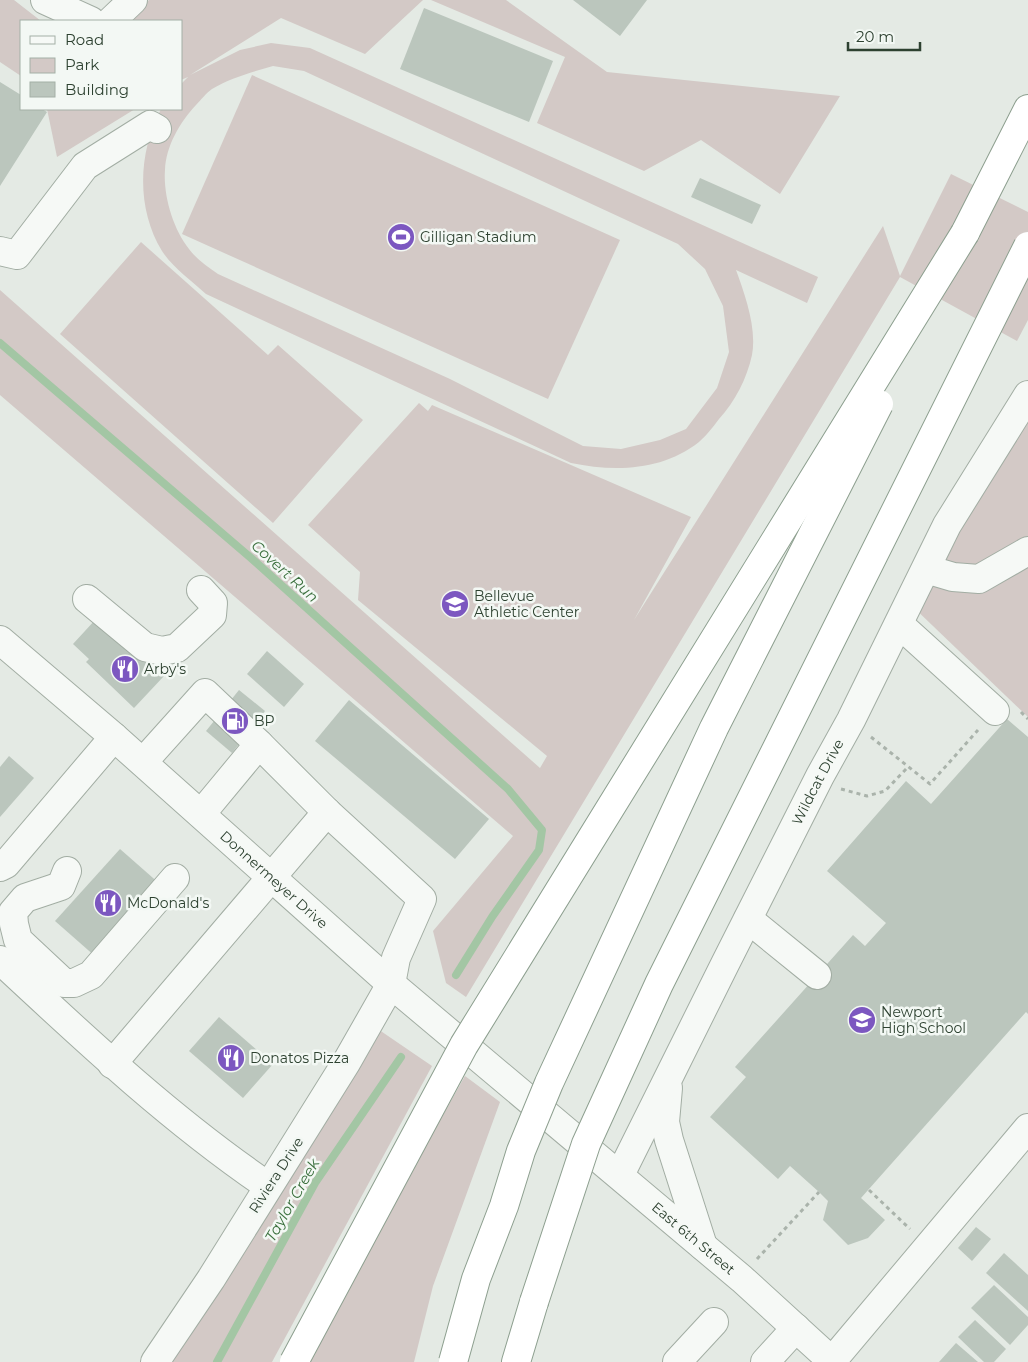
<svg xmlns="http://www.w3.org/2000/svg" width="1028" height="1362" viewBox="0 0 1028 1362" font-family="Montserrat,sans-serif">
<rect width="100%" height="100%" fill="#e4eae4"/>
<g fill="#d3c9c6" fill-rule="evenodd">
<polygon points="0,0 14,0 41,21 21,21 21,76 0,62"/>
<path d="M149 0H423L365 54 281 18 190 75 240 50 271 43 310 48 818 277 807 303 736 270C745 295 757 328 752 355 747 378 735 402 719 419 713 427 706 436 699 442 662 471 615 472 571 463L206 294C192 281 173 268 162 251 136 208 138 153 161 109H181V84L188 77 181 80V21H129ZM273 66 304 71 678 244 705 269 723 306 729 352 717 388 686 429 660 440 621 449 583 446 450 379 218 274C208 267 196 259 189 249 173 229 163 195 165 170 166 146 180 122 196 105 201 100 206 93 212 89 230 78 252 72 273 66Z"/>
<polygon points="431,0 506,0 607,72 840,96 780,194 701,140 644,171 537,123 565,57"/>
<polygon points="252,75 620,240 548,399 182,234"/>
<polygon points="47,109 135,109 57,157"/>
<polygon points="951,174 1028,212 1028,320 1017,341 900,277 466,997 446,983 433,931 513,836 0,395 0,290 540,768 547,756 358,600 360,572 308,525 419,403 428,411 432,405 691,517 634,620 883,226 900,276"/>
<polygon points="141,242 268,355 278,345 363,420 273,523 60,334"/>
<polygon points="1028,395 1028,717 909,603"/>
<polygon points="369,1023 432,1066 272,1362 155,1362"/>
<polygon points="465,1076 500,1102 433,1286 414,1362 307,1362 361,1260"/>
</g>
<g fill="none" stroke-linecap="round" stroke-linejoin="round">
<g stroke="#a3c6a4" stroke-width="8">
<polyline points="0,343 251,558 508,789 542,830 539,850 492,917 456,975"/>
<polyline points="217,1362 315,1183 401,1057"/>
</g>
</g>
<g fill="#bbc6bd">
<polygon points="573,0 647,0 620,36"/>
<polygon points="424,8 553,61 529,122 400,69"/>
<polygon points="0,82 21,95 21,109 42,109 47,112 0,186"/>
<polygon points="700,178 761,205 752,224 691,197"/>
<polygon points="96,619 107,622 164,676 134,708 86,662 89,659 73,644"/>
<polygon points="267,651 304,684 284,707 247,674"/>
<polygon points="239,690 265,711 232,753 206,731"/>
<polygon points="349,700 489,819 455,859 315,741"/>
<polygon points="1007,719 1028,737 1028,1014 1026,1012 861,1198 885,1220 868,1238 848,1245 823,1220 828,1201 819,1192 790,1166 778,1179 710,1117 746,1077 735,1067 853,935 865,946 886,923 827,871 906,781 931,804"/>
<polygon points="9,756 34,778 0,817 0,767"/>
<polygon points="120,849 161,885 96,957 55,921"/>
<polygon points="219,1017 273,1064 243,1098 189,1051"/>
<polygon points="976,1227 991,1239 972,1261 958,1248"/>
<polygon points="1004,1253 1028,1275 1028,1311 986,1273"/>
<polygon points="994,1285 1028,1317 1028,1325 1010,1345 971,1308"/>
<polygon points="975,1320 1006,1349 994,1362 984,1362 958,1337"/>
<polygon points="956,1343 978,1362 939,1362"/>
</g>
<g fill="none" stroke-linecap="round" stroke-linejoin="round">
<defs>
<g id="minor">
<polyline points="45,0 91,21"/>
<polyline points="111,21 133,0"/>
<polyline points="0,251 17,255 85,166 150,125 157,129"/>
<polyline points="926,569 953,577 979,579 1028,551"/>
<polyline points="87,599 145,647 162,651 177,648 212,615 213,603 201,590"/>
<polyline points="899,624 995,711"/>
<path id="s1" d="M0 640 114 737 391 984 742 1279 833 1362"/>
<polyline points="143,762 205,693 259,744 327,812 422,899 396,958 391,984 346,1063 211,1279 155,1362"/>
<polyline points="201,814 259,744"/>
<polyline points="0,867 6,864 114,737"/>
<polyline points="67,871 61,886 25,898 13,912 14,924 18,940 64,983 74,983 91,975 175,878"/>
<polyline points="748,919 817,975"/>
<path d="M0 960C86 1040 171 1120 268 1186"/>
<polyline points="112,1064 327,812"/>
<polyline points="668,1088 665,1122 669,1140 703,1246"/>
<path id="s2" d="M620 1175 725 964 820 776 851 720 947 525 1028 395"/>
<polyline points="832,1361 1028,1128"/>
<polyline points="677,1362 714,1322"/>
<polyline points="765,1362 796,1328"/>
</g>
<g id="highway">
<polyline points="965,233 1028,109"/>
<polyline points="516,1362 534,1302"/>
</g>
</defs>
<use href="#minor" stroke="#a2ada3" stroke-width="30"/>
<use href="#highway" stroke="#8d9f8f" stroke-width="30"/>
<g stroke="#aab3ab" stroke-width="3" stroke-dasharray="4 4" stroke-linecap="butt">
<polyline points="1021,712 1028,719"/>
<polyline points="871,737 930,784 978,730"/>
<polyline points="841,789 867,796 885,791 908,767"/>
<polyline points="869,1190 910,1229"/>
<polyline points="757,1259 819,1192"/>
</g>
<use href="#minor" stroke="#f6f9f6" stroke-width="28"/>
<use href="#highway" stroke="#fff" stroke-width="28"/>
<defs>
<g id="highway-bridge">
<polyline points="534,1302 586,1144 659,984 1028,246"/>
<polyline points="294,1362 464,1045 965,233"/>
<polyline points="453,1362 476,1279 504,1206 521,1151 549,1083 714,728 879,404"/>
</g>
</defs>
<use href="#highway-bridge" stroke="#8d9f8f" stroke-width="30" stroke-linecap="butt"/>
<use href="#highway-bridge" stroke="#fff" stroke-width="28"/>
</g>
<defs>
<symbol id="stadium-disc" viewBox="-11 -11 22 22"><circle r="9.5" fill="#7c57c0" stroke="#f3f8f4"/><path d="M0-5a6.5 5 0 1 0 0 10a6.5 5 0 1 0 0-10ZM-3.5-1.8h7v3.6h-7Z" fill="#fff"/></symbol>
<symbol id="school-disc" viewBox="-11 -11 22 22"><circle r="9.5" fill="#7c57c0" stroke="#f3f8f4"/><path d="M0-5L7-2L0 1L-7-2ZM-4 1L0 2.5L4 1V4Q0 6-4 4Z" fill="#fff"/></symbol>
<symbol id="restaurant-disc" viewBox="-11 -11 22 22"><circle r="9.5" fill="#7c57c0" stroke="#f3f8f4"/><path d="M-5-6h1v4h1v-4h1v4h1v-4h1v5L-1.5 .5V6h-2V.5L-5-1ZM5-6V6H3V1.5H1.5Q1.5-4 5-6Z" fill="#fff"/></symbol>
<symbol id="fuel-disc" viewBox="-11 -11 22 22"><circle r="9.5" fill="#7c57c0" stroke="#f3f8f4"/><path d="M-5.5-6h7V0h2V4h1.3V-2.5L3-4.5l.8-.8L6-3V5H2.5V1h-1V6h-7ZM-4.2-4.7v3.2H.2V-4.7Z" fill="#fff"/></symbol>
</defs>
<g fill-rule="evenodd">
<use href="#stadium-disc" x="385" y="221" width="32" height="32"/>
<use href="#school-disc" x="439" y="588" width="32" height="32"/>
<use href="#restaurant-disc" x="109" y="653" width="32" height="32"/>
<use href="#fuel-disc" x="219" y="705" width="32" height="32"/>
<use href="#restaurant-disc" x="92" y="887" width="32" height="32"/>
<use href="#school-disc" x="846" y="1004" width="32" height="32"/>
<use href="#restaurant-disc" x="215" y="1042" width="32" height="32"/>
</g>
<g text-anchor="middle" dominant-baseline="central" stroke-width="5" stroke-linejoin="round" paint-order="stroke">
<g font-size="14" fill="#2d4130" stroke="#f3f8f4" text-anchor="start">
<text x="420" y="237">Gilligan Stadium</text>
<text x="474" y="596">Bellevue<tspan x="474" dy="16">Athletic Center</tspan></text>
<text x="144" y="669">Arby's</text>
<text x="254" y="721">BP</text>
<text x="127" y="903">McDonald's</text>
<text x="881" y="1012">Newport<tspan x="881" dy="16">High School</tspan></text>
<text x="250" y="1058">Donatos Pizza</text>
</g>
<g font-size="14" fill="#2d4130" stroke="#f3f8f4">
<text stroke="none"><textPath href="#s2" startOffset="440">Wildcat Drive</textPath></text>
<text stroke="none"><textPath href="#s1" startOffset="364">Donnermeyer Drive</textPath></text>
<text transform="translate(276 1175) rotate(-57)">Riviera Drive</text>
<text stroke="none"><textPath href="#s1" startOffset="916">East 6th Street</textPath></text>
</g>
<g font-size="15" font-style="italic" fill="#3b703e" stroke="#f3f8f4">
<text transform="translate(285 571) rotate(42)">Covert Run</text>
<text transform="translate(292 1200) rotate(-60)">Taylor Creek</text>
</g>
</g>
<rect x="20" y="20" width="162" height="90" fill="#f3f8f4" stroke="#a4afa6"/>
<rect x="30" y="36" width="25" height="8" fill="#f6f9f6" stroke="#a4afa6"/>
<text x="65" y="45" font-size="15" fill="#2d4130">Road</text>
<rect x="30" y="58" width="25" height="15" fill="#d3c9c6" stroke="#a4afa6"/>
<text x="65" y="70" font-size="15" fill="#2d4130">Park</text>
<rect x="30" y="82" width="25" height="15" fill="#bbc6bd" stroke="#a4afa6"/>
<text x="65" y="95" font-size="15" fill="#2d4130">Building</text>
<path d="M848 42v8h72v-8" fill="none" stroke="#2d4130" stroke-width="2.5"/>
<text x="856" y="42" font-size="15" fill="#2d4130" stroke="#f3f8f4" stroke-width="4" paint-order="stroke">20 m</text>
</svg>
